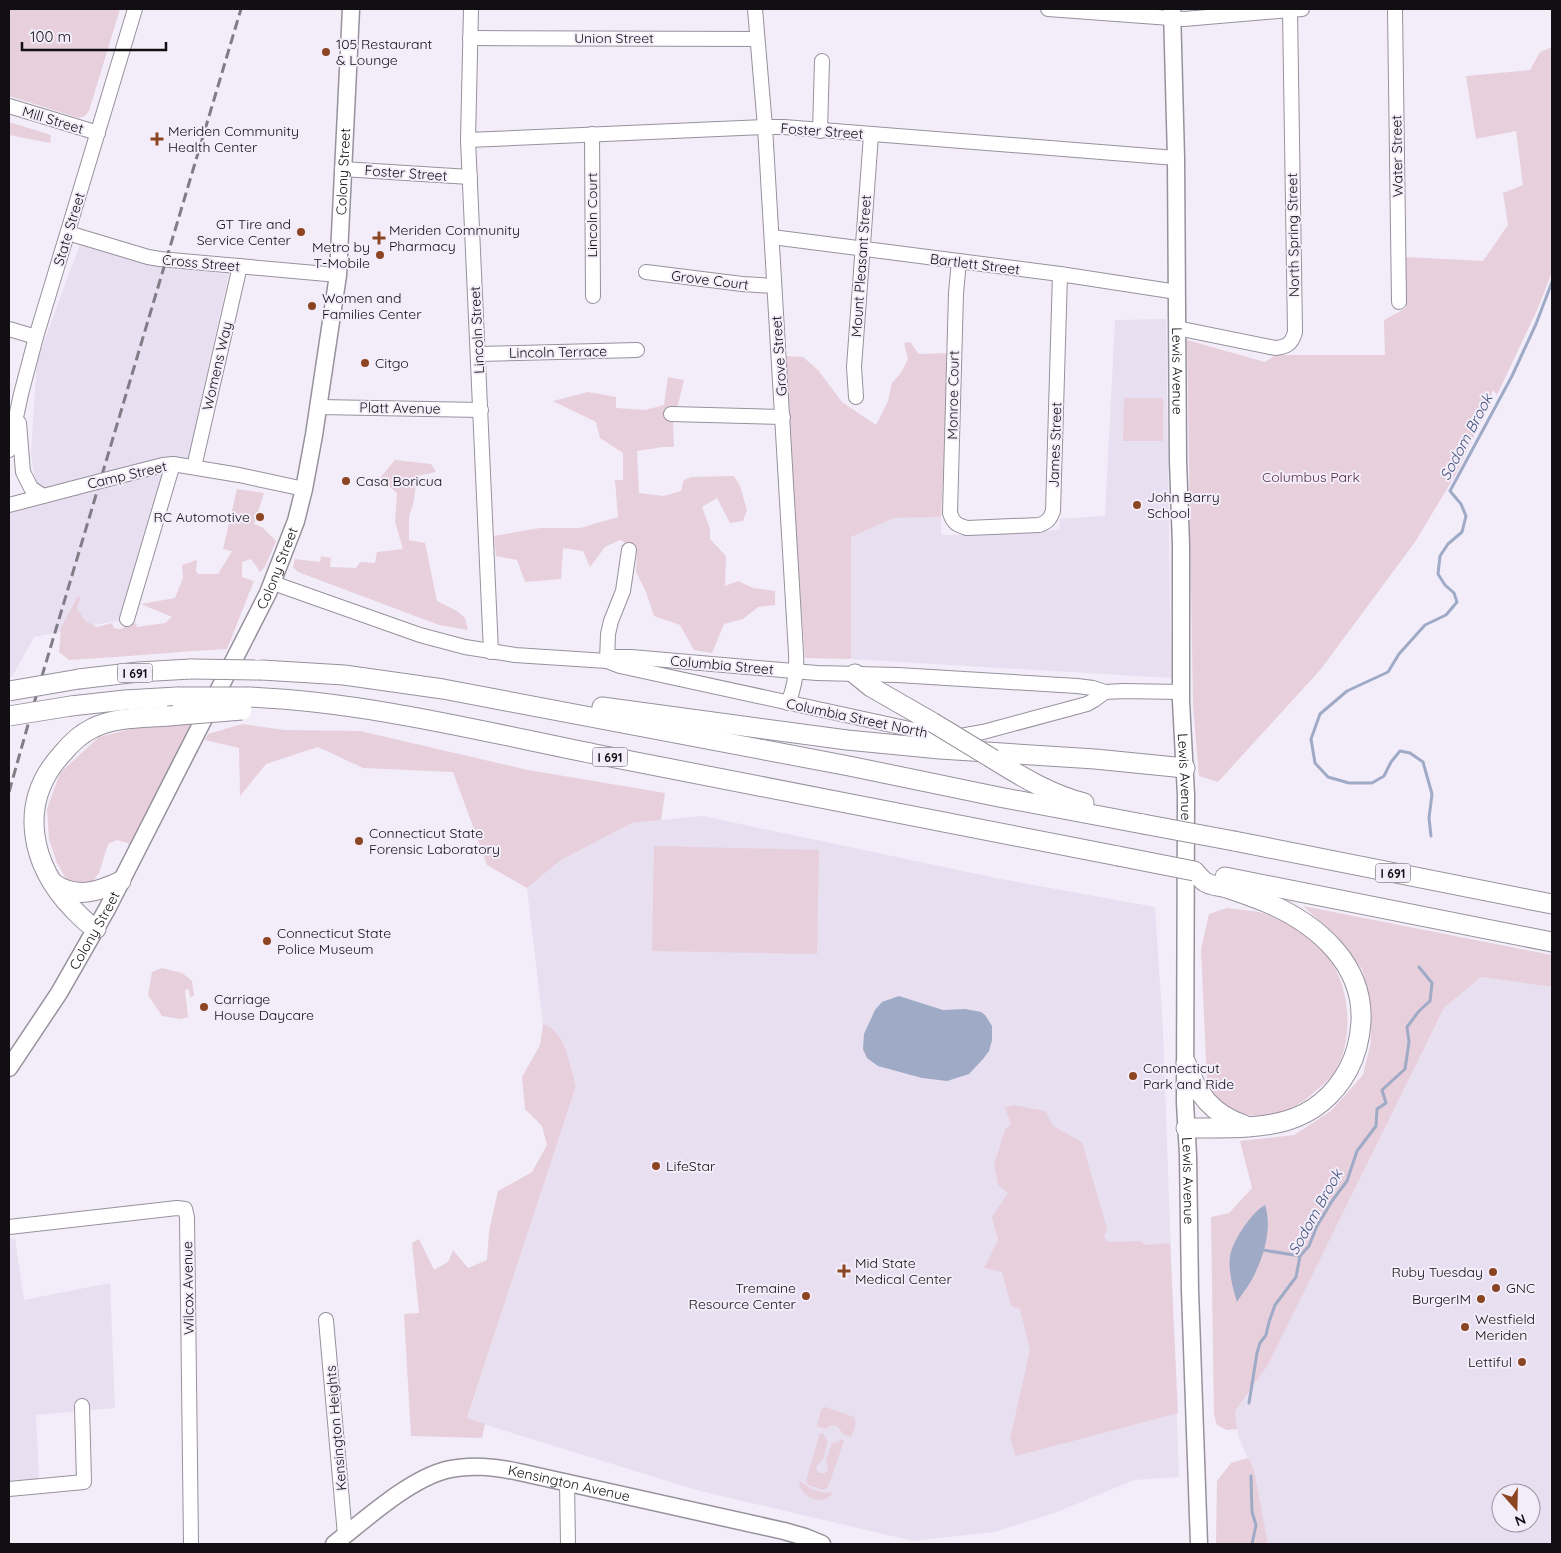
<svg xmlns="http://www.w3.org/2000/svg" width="1561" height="1553" viewBox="0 0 1561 1553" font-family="Quicksand,sans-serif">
<rect width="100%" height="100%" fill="#f3edfa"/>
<g fill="#e8dff1" fill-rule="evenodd">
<polygon points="80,244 172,268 229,274 188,459 163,476 121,620 34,637 12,677 9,677 9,512 38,505 31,453 37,361"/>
<polygon points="1166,319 1171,678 851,659 851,537 894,518 941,517 941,535 982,535 1059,530 1060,519 1105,516 1115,320"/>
<polygon points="703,816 996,878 1155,907 1163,1030 1179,1477 1134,1480 1057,1512 995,1532 913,1541 700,1491 467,1419 576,1086 549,1026 543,1024 527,888 561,860 632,823"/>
<path d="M1481 977 1552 987V1544H1268L1253 1470 1238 1436 1235 1411 1268 1365 1444 1008ZM1501 1493H1531V1523H1501Z"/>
<polygon points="15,1238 24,1300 110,1283 115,1408 36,1415 39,1480 9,1483 9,1239"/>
</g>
<g fill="#e7d0db">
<polygon points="9,9 120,9 89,111 85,116 79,118 9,96"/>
<polygon points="1552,47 1552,272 1538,308 1497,395 1493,390 1483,417 1456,474 1415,542 1321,669 1218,782 1199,776 1193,706 1187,340 1265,362 1276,355 1385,355 1384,320 1406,308 1406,257 1483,261 1508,225 1503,193 1523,185 1516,131 1476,139 1466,76 1530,70 1540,52"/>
<polygon points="9,122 51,135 50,143 9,135"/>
<polygon points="910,342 919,354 949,353 941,517 894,518 851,537 851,659 805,658 782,356 803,357 818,370 842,402 876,425 888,401 892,383 901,373 908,359 904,343"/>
<polygon points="668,377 684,380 673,425 674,447 663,447 637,451 639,493 664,496 681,491 684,480 691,477 734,476 740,486 747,510 743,521 730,523 717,498 702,507 710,529 710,539 726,556 725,586 738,581 753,588 775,591 775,605 758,607 743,619 724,624 712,653 694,650 680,625 654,616 646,592 636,572 637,550 620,540 605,547 590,567 583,551 563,548 561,579 525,582 517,560 496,556 494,536 540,528 580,528 618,517 615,480 623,480 623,453 600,438 596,422 553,401 588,392 616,397 616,408 645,410 664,405"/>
<polygon points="1124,398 1163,398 1163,441 1123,441"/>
<polygon points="395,460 431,464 436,472 417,476 414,500 409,517 409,540 425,543 437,601 457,611 465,618 468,630 439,625 298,572 293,567 295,559 320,562 321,556 331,558 330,567 356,568 360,562 375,563 377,552 403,549 395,522 397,493 380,478"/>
<path d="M237 489 264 493 254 524 262 527 276 541 265 567 260 572 251 559 242 562V577L254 581 227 649C174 652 122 657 69 660L59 652 61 628 78 596 80 598 77 608 85 621 97 627 112 623 114 628 120 629 136 623 137 627 165 623 172 617 141 604 175 598 183 578 182 565 197 560 196 571 198 574H218L232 551 223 549Z"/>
<polygon points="192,721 130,850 128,843 117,840 108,844 99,873 90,884 76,884 66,879 57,863 49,839 47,809 60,773 99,737 139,727"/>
<polygon points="242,724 284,730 360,731 528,770 665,793 661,820 632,823 561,860 527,888 487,865 453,772 363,768 318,747 266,764 240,796 239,748 205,740 208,734"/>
<polygon points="654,846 819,850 817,954 652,951"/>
<polygon points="1303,906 1552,955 1552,987 1481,977 1444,1008 1268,1365 1235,1411 1237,1429 1227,1430 1217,1425 1214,1415 1211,1217 1229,1213 1252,1188 1240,1141 1294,1135 1331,1111 1363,1075 1371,1042 1370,998 1362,969 1334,934"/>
<path d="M1227 908C1239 910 1256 910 1268 915 1313 934 1343 961 1347 1011 1349 1033 1345 1058 1332 1076 1328 1081 1322 1085 1318 1089 1292 1114 1257 1126 1225 1105 1222 1103 1216 1100 1213 1097 1210 1094 1209 1087 1207 1083L1201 949 1209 914Z"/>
<polygon points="162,968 182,973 192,981 194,996 190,997 189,989 185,990 188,1017 180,1019 162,1016 148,995 152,972"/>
<path d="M543 1024C565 1029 570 1067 576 1086L467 1418 485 1424 482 1438 411 1436 404 1314 419 1313 412 1243 419 1239 434 1270 448 1262 453 1250 468 1268 487 1260 489 1231 498 1191 532 1172 547 1145 542 1126 525 1109 522 1077 540 1045Z"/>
<polygon points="1013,1105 1045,1111 1053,1126 1082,1142 1107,1229 1104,1237 1108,1242 1140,1241 1145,1245 1170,1243 1178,1413 1016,1456 1010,1439 1030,1350 1020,1309 1011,1306 1002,1272 984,1268 998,1240 992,1217 1008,1193 998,1185 994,1165 1005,1130 1011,1124 1005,1108"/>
<path d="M825 1407 854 1417 856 1423 851 1437 842 1434C840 1425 832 1422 826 1429L817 1426 821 1410Z"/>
<polygon points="820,1433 824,1434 825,1437 828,1441 823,1459 816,1467 817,1471 819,1473 825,1473 828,1470 826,1460 832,1443 838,1442 840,1439 844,1441 828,1487 824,1490 808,1485 806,1481"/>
<polygon points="1248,1458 1254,1470 1268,1544 1216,1544 1217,1481 1231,1463"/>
<path d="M799 1481C807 1485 810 1490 821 1492 825 1493 829 1492 833 1493 823 1507 800 1498 799 1481Z"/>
</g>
<g fill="#9faac7">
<polygon points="899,996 943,1010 965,1009 981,1012 985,1015 992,1026 992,1040 989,1051 983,1059 969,1074 947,1081 922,1078 878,1066 867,1058 863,1049 864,1034 875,1010 882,1002"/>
<path d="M1265 1205C1272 1226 1265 1252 1256 1271 1252 1282 1243 1292 1237 1302 1233 1289 1228 1270 1230 1256 1233 1240 1251 1213 1265 1205Z"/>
</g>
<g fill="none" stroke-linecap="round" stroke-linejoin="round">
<g stroke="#9faac7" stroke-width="3">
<polyline points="1431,836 1429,818 1432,794 1423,762 1410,753 1400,751 1391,762 1384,776 1372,783 1349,783 1328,777 1315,763 1311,739 1320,714 1347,691 1388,672 1399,654 1425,625 1446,615 1457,602 1454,593 1445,585 1438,574 1440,556 1448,544 1462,532 1466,516 1461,504 1450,491 1512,376 1536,324 1552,282"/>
<polyline points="1263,1250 1300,1256"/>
<polyline points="1249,1403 1257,1353 1260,1343 1266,1335 1269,1322 1275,1305 1296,1277 1300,1256 1309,1246 1317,1226 1332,1201 1347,1181 1357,1151 1376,1126 1377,1109 1386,1103 1382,1090 1405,1069 1409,1042 1407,1027 1419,1011 1430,1001 1432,983 1419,967"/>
<polyline points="1251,1476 1252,1512 1256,1525 1252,1544"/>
</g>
<defs>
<g id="minor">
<polyline points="471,9 468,140 491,652"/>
<path d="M755 9 765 127 796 653C797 671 795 687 788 703"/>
<polyline points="1048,9 1184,19 1302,9"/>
<polyline points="1395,9 1399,302"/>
<polyline points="470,38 757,39"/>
<polyline points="9,106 98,133"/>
<polyline points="820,131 822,61"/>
<polyline points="592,134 593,296"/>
<polyline points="468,140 765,127 784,127 1176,158"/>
<polyline points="342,169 470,177"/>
<polyline points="68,233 148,257 160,259 338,275"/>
<polyline points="772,237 1060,274 1177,292"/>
<path d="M959 261 956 293 950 513C953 523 957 525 967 528L1039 525C1048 522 1050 519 1053 511L1060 274"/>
<polyline points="646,272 742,284 774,286"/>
<path d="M1177 328 1275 348C1286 347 1292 344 1295 332L1290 10"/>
<polyline points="9,329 36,337"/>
<polyline points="478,354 637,350"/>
<polyline points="856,397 854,367 871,135"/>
<polyline points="319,407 481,410"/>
<polyline points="671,414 783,417"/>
<polyline points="19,423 23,472 31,488 43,496"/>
<polyline points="9,450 21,394 36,337 135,9"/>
<polyline points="194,467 240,266"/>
<polyline points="112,478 163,465 173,464 239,475 304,489"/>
<polyline points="9,505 74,488"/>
<polyline points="273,583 420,635 465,647 515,655 607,661 615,657 631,657 817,673 898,675 1077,686 1093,688 1105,692 1124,691 1181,692"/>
<polyline points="127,619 173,464"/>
<polyline points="607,661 620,666 942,736 960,736 983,732 1087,704 1094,700 1105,692"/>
<polyline points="607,661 608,634 611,621 623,591 629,550"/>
<polyline points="9,1227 177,1208 185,1209 187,1217 191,1544"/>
<polyline points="326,1320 345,1535"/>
<polyline points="567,1482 568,1544"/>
<polyline points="9,1489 84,1482 82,1406"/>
</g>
<g id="major">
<path id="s1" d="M1172 9 1176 158 1178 461 1181 545V701L1186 795 1185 1103 1188 1155 1190 1290 1199 1544"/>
<path id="s2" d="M9 1068 59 993 107 909 268 593 296 521 304 489 314 435 338 275 351 9"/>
<path id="s3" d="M334 1544C365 1520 408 1480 446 1470 471 1464 495 1467 519 1472L784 1531 805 1537 822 1544"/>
</g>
<g id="highway">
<polyline points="262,670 344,675 443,689 849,766 999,797 1143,824"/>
<polyline points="855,674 871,687 932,722"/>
<polyline points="79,679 138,672 191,669"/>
<path d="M249 697C366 702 480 731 595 754 769 788 944 822 1118 856"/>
<polyline points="71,706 125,700 177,697"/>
<polyline points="602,707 847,740 940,749 1095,759 1185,768"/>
<path d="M993 759C1022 777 1050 794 1084 803"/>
<polyline points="1234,841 1552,904"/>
<polyline points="1225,877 1552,942"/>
<path d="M53 883C75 899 98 892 121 881"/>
<path d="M96 929C87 924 80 916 73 909 31 865 17 804 61 755 70 744 80 734 93 728 115 717 143 718 168 716"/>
<path d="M1186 1063C1197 1094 1212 1114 1244 1125"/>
<path d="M1186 1128C1250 1127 1312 1135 1348 1070 1356 1055 1360 1039 1361 1022 1364 965 1318 925 1270 904 1256 898 1241 893 1227 888 1220 886 1211 886 1205 882 1201 879 1198 875 1194 871"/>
</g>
</defs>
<use href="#minor" stroke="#97919d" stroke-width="16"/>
<use href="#major" stroke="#97919d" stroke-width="19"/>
<use href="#highway" stroke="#97919d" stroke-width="21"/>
<use href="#minor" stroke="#fff" stroke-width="14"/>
<use href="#major" stroke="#fff" stroke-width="16"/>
<use href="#highway" stroke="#fff" stroke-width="19"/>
<polyline stroke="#817d86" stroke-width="3" stroke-dasharray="10 5" stroke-linecap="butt" points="9,792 39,686 241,9"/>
<defs>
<polyline id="minor-bridge" points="74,488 112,478"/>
<g id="highway-bridge">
<polyline points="191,669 262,670"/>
<polyline points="9,691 79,679"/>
<polyline points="177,697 249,697"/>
<polyline points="9,716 71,706"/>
<polyline points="168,716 242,710"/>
<polyline points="932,722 993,759"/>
<polyline points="1143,824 1234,841"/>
<polyline points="1118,856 1194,871"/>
</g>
</defs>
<use href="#minor-bridge" stroke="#97919d" stroke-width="16" stroke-linecap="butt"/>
<use href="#highway-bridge" stroke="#97919d" stroke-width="21" stroke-linecap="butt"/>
<use href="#minor-bridge" stroke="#fff" stroke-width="14"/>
<use href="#highway-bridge" stroke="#fff" stroke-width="19"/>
</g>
<g fill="#8c4523" stroke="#f3edfa" stroke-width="2">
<circle cx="326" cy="52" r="5"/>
<path d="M154.5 131.5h5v5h5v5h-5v5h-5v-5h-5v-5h5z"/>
<circle cx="301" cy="232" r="5"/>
<path d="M376.5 230.5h5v5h5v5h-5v5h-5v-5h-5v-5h5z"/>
<circle cx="380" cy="255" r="5"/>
<circle cx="312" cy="306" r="5"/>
<circle cx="365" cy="363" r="5"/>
<circle cx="346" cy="481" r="5"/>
<circle cx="1137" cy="505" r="5"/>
<circle cx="260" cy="517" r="5"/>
<circle cx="359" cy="841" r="5"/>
<circle cx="267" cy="941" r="5"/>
<circle cx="204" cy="1007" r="5"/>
<circle cx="1133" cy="1076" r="5"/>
<circle cx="656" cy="1166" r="5"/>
<path d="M841.5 1263.5h5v5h5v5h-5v5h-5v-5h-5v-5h5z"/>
<circle cx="1493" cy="1272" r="5"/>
<circle cx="1496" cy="1288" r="5"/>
<circle cx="806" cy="1296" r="5"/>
<circle cx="1481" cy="1299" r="5"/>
<circle cx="1465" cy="1327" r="5"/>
<circle cx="1522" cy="1362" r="5"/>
</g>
<g text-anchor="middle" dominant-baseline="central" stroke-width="4" stroke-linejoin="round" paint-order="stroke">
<g fill="#f3edfa" stroke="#555258" stroke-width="1">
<rect x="117.5" y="663.5" width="35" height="19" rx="4"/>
<rect x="592.5" y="747.5" width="35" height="19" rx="4"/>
<rect x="1375.5" y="863.5" width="35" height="19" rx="4"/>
</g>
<g font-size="12" font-weight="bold" fill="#110f13">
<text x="135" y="673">I 691</text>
<text x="610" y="757">I 691</text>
<text x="1393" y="873">I 691</text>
</g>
<g font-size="14" fill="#110f13" stroke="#f3edfa">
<text x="614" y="38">Union Street</text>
<text transform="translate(53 120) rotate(17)">Mill Street</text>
<text transform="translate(822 131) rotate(4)">Foster Street</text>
<text transform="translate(1397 156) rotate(-91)">Water Street</text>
<text stroke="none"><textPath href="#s2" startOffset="972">Colony Street</textPath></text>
<text transform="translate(406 173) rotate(4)">Foster Street</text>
<text transform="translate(592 215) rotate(-90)">Lincoln Court</text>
<text transform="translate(69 229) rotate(-73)">State Street</text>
<text transform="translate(1293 235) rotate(-91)">North Spring Street</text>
<text transform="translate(201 263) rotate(5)">Cross Street</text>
<text transform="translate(975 264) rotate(7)">Bartlett Street</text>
<text transform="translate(861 266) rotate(-86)">Mount Pleasant Street</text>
<text transform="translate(710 280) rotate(7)">Grove Court</text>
<text transform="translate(477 330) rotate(-93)">Lincoln Street</text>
<text transform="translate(558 352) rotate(-1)">Lincoln Terrace</text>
<text transform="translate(779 356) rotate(-94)">Grove Street</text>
<text transform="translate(217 366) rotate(-77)">Womens Way</text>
<text stroke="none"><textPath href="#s1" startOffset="362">Lewis Avenue</textPath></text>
<text transform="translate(953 395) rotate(-89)">Monroe Court</text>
<text transform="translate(400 408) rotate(1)">Platt Avenue</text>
<text transform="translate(1055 445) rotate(-88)">James Street</text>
<text transform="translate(127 475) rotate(-13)">Camp Street</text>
<text stroke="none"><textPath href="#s2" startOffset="568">Colony Street</textPath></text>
<text transform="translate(722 665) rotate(5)">Columbia Street</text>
<text transform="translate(857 718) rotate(12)">Columbia Street North</text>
<text stroke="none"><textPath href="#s1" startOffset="768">Lewis Avenue</textPath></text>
<text stroke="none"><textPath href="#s2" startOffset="162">Colony Street</textPath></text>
<text stroke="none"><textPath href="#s1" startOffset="1172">Lewis Avenue</textPath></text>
<text transform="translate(188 1288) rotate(-91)">Wilcox Avenue</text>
<text transform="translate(336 1428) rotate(-95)">Kensington Heights</text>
<text stroke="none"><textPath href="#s3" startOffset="260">Kensington Avenue</textPath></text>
</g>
<g font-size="14" fill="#110f13" stroke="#f3edfa" text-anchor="start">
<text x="336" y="44">105 Restaurant<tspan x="336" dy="16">&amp; Lounge</tspan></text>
<text x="168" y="131">Meriden Community<tspan x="168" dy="16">Health Center</tspan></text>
<text x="291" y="224" text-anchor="end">GT Tire and<tspan x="291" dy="16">Service Center</tspan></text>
<text x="389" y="230">Meriden Community<tspan x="389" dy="16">Pharmacy</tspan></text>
<text x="370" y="247" text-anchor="end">Metro by<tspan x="370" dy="16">T-Mobile</tspan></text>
<text x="322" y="298">Women and<tspan x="322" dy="16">Families Center</tspan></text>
<text x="375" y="363">Citgo</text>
<text x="356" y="481">Casa Boricua</text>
<text x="1147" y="497">John Barry<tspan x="1147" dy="16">School</tspan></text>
<text x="250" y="517" text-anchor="end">RC Automotive</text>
<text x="369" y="833">Connecticut State<tspan x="369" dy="16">Forensic Laboratory</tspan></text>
<text x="277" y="933">Connecticut State<tspan x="277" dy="16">Police Museum</tspan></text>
<text x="214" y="999">Carriage<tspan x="214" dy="16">House Daycare</tspan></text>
<text x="1143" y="1068">Connecticut<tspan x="1143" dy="16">Park and Ride</tspan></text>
<text x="666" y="1166">LifeStar</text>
<text x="855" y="1263">Mid State<tspan x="855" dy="16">Medical Center</tspan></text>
<text x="1483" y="1272" text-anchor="end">Ruby Tuesday</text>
<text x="796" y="1288" text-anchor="end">Tremaine<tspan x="796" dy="16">Resource Center</tspan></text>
<text x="1506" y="1288">GNC</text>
<text x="1471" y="1299" text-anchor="end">BurgerIM</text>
<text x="1475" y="1319">Westfield<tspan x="1475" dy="16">Meriden</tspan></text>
<text x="1512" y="1362" text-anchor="end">Lettiful</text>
</g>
<g font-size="14" fill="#572b45" stroke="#f3edfa">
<text x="1311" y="477">Columbus Park</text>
</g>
<g font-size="15" font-style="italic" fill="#41517b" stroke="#f3edfa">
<text transform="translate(1466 437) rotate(-62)">Sodom Brook</text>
<text transform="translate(1315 1212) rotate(-61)">Sodom Brook</text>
</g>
</g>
<rect width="1561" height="1553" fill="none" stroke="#110f13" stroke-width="20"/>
<g transform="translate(1516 1508) rotate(160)"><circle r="24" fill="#f3edfa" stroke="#99949e"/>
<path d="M0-4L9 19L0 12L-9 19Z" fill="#8c4523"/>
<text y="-8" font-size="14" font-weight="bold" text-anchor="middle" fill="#110f13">N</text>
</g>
<path d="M22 42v8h144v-8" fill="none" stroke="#110f13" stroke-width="2.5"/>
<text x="30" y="42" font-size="15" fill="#110f13" stroke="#f3edfa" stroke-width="4" paint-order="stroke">100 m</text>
</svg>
